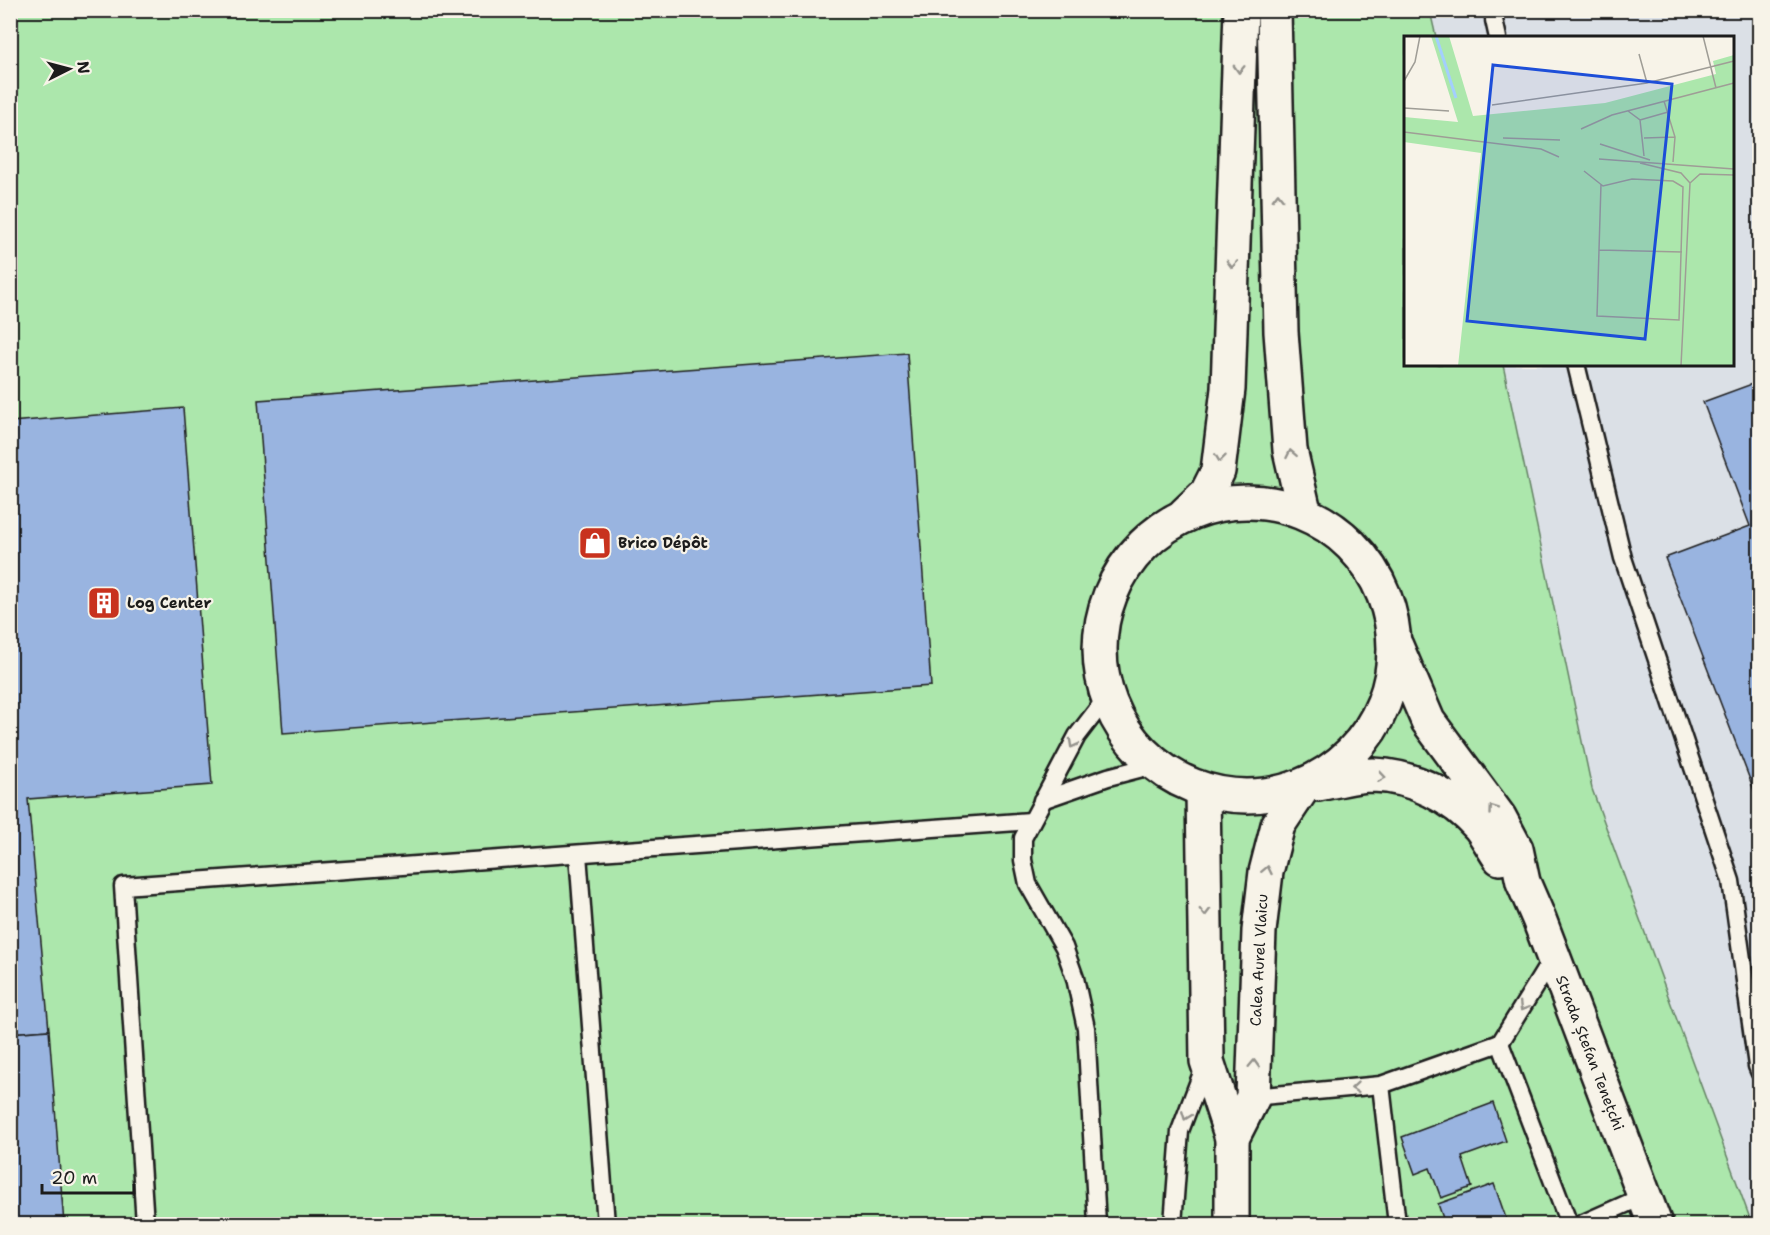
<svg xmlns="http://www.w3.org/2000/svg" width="1770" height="1235" viewBox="0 0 1770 1235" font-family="'Shantell Sans',sans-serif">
<rect width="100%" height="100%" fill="#f7f3e8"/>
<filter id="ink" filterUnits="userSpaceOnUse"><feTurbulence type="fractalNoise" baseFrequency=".0167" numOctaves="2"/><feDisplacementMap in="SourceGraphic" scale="12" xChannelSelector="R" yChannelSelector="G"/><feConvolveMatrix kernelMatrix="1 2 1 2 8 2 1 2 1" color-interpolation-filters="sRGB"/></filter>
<g filter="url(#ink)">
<polygon fill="#dbe0e6" points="1430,11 1759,11 1759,1224 1752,1224 1592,789 1503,365 1732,364 1732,38 1436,37"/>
<polygon fill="#ace7ac" stroke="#648264" stroke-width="1.5" points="10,11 1430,11 1436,37 1406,38 1406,364 1503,365 1592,789 1752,1224 11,1224"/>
<g fill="#99b4e0" stroke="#1c1c1c" stroke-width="1.5">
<polygon points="907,353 931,686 283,733 258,400"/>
<polygon points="1760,381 1760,806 1665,558 1750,526 1703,402"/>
<polygon points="183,408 212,785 28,799 49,1030 10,1033 10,422"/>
<polygon points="49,1030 64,1224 10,1224 10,1033"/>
<polygon points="1493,1103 1506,1141 1462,1157 1472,1187 1441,1198 1430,1168 1415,1174 1402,1137"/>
<polygon points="1494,1184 1508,1224 1445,1224 1438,1204"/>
</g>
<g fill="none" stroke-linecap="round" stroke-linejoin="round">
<defs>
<g id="service">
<polyline points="1494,20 1498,38"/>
<polyline points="1576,364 1623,558 1731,881 1757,1066 1760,1073"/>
<polyline points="1042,800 1108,777 1154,765"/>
<polyline points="578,854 606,1224"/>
<polyline points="1500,1043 1569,1224"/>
<polyline points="1381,1085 1397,1224"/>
<polyline points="1253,1097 1381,1085 1500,1043 1553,957"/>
<polyline points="145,1224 123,886 1031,821"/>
<polyline points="1097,1224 1086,1028 1075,978 1064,947 1028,884 1023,860 1023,838 1077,736 1107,697"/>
<polyline points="1173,1224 1180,1131 1205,1065"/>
<polyline points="1581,1224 1644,1196"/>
</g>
<g id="primary">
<polyline points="1203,791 1207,1061 1232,1138 1232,1224"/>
<polyline points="1232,1138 1253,1097 1259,931 1266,872 1278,825 1304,786"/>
</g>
<g id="trunk">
<polyline points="1274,10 1281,332 1290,450 1304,511"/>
<circle cx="1247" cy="649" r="147"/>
<polyline points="1185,514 1207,493 1218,471 1228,389 1241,10"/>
<polyline points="1396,646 1428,721 1499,817 1516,849 1523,882 1539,919 1655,1224"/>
<path d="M1318 784C1335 781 1355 775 1373 775 1413 776 1454 797 1480 827 1487 836 1493 848 1500 858"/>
</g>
</defs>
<use href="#service" stroke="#1c1c1c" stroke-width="21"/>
<use href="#primary" stroke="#1c1c1c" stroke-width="38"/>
<use href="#trunk" stroke="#1c1c1c" stroke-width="38"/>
<use href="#service" stroke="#f7f3e8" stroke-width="16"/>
<use href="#primary" stroke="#f7f3e8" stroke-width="33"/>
<use href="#trunk" stroke="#f7f3e8" stroke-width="33"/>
</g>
<defs><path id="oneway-chevron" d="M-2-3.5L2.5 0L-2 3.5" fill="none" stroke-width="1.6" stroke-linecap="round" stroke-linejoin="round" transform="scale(1.5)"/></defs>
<g stroke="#94928c">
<use href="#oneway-chevron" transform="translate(1239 69) rotate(92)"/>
<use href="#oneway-chevron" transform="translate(1278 197) rotate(-91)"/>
<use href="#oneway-chevron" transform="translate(1232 264) rotate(92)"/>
<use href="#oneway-chevron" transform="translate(1291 454) rotate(-101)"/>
<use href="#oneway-chevron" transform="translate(1220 458) rotate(97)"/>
<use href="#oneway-chevron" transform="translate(1073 744) rotate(119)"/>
<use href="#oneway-chevron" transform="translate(1382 777) rotate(8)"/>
<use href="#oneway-chevron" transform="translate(1493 809) rotate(-126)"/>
<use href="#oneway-chevron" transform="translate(1267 870) rotate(-78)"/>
<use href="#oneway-chevron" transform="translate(1205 912) rotate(89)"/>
<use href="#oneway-chevron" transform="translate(1523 1007) rotate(122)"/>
<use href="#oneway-chevron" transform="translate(1254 1064) rotate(-88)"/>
<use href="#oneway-chevron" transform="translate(1355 1088) rotate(175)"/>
<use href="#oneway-chevron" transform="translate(1186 1116) rotate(111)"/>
</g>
</g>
<defs>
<symbol id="shop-square" viewBox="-11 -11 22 22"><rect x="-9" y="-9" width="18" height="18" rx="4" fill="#c8321e" stroke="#f7f3e8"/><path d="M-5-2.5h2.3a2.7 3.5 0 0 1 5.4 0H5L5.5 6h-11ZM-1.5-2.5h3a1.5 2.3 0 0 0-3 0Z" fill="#fff"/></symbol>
<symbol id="building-square" viewBox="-11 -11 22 22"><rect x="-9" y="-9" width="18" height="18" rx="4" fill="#c8321e" stroke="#f7f3e8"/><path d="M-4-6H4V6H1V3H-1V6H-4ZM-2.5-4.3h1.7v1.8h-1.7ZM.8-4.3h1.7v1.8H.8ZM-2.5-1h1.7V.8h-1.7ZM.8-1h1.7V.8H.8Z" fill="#fff"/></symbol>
</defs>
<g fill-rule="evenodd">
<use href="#shop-square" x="576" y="524" width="38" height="38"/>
<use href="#building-square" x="85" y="584" width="38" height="38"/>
</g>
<g text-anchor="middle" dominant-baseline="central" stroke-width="4.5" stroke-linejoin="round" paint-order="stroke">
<g font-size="15" font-weight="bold" fill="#1c1c1c" stroke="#f7f3e8" text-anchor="start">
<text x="618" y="543">Brico Dépôt</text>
<text x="127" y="603">Log Center</text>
</g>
<g font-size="15" fill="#1c1c1c" stroke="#f7f3e8">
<text transform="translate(1259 960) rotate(-87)">Calea Aurel Vlaicu</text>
<text transform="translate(1590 1053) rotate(69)">Strada Ștefan Tenețchi</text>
</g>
</g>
<g transform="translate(1404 36)">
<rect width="330" height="330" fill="#f7f3e8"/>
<path d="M27 0H45L69 80 201 67 312 38 309 25 330 19V330H54L77 117 0 106V81L54 86Z" fill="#ace7ac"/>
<path fill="none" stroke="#a3cffd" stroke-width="3" d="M32 0 52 62"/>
<path fill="none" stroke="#9f9d96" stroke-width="1.5" d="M299 0 312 52M235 18 243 47M0 45 11 26 16 0M260 65 271 101 269 126M88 69 243 47 330 25M0 72 45 75M224 75 236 84 240 120M236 84 264 76M177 93 208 79 330 47M0 96 137 113 155 121M99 102 156 104M240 102 271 101M196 108 246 124M195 123 330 133M236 127 277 137 286 147M180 135 199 150 228 143 269 145 279 151 275 284 193 280 197 148M195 214 278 216M277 330 286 147 296 138 330 139"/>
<path fill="#1d4ed8" fill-opacity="0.15" stroke="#1d4ed8" stroke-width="3" d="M89 29 268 48 241 303 63 285Z"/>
<rect width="330" height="330" fill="none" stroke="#1c1c1c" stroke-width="3"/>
</g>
<rect width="1770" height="1235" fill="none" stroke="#f7f3e8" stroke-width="36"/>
<rect x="18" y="18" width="1734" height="1199" fill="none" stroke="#1c1c1c" stroke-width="2" filter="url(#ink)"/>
<g transform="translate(69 69) rotate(84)" stroke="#f7f3e8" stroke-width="4.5" paint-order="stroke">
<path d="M0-4.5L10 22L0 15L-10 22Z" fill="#1c1c1c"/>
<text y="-9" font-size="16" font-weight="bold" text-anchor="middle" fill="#1c1c1c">N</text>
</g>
<path d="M42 1184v9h92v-9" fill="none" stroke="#1c1c1c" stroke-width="3"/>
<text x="51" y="1184" font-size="18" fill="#1c1c1c" stroke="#f7f3e8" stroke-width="4.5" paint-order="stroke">20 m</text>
</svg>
